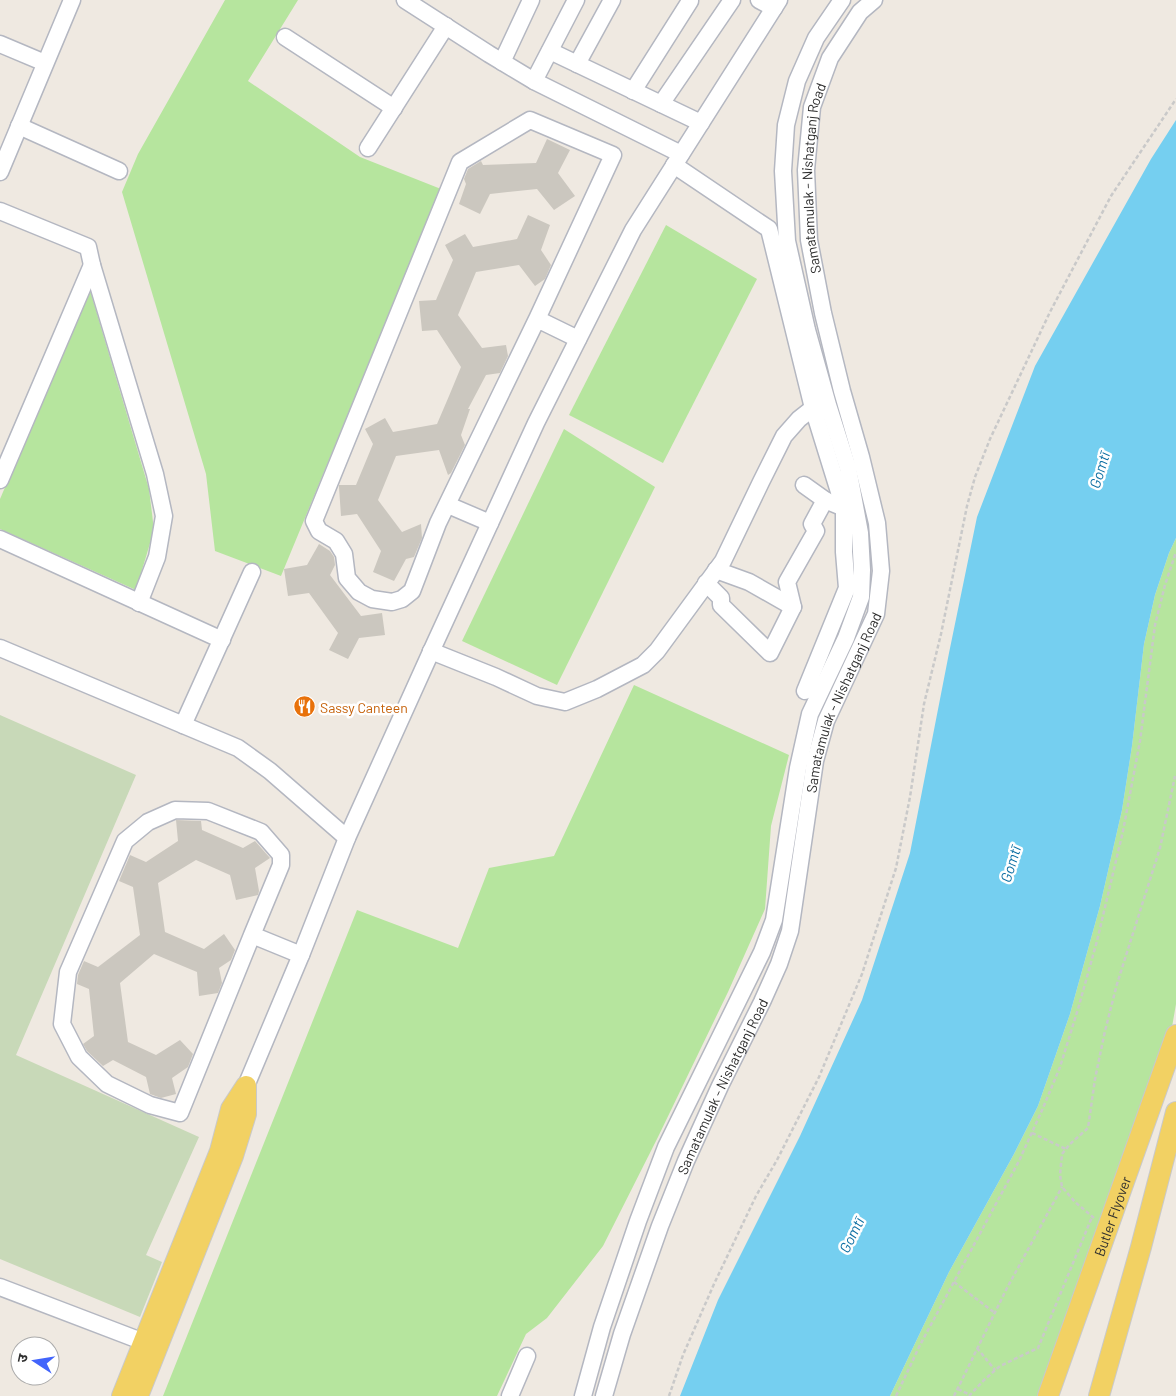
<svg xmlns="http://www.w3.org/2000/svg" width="1176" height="1396" viewBox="0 0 1176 1396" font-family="Barlow,'Noto Sans Devanagari',sans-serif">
<rect width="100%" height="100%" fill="#efe9e1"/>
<g fill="#b6e59e">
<polygon points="225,0 298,0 248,81 360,157 441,189 281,576 215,551 206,474 122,192 138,154"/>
<polygon points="666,225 757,279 663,463 569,415"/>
<polygon points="90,290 149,489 154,530 136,590 0,529 0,499"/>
<polygon points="564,429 655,487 557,685 462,641"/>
<polygon points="1176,538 1176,1004 1172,1027 1046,1396 890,1396 949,1272 1014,1154 1038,1106 1070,1014 1100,906 1122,810 1132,746 1144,644 1155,595 1169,553"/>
<polygon points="634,685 789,755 771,826 765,909 728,992 658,1137 603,1246 547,1318 526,1334 497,1396 163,1396 357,910 458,948 489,868 554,856"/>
</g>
<polygon fill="#c8d9b8" points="0,715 136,775 16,1055 199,1137 146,1255 162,1262 140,1317 0,1259"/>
<polygon fill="#75cff0" points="1176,120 1176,538 1169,553 1155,595 1144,644 1132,746 1122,810 1100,906 1070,1014 1038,1106 1014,1154 949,1272 890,1396 680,1396 718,1300 800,1136 862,1000 910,853 949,653 977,517 1035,366 1151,159"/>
<g fill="#cbc7bf">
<polygon points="547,139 570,150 558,173 575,196 554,210 537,189 490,194 480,214 459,204 466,184 464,179 468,169 481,161 483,165 536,163"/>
<polygon points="528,215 550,225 541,250 551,265 545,279 535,286 519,265 476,272 458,315 482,348 506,345 508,356 500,373 486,375 468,409 470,409 461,435 465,445 451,473 448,475 439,450 396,456 378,500 402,532 421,524 422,538 414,557 406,559 394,581 373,572 381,551 357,514 341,516 339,487 339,485 356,485 373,444 365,429 385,418 393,432 437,424 449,396 461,367 437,330 422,331 419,301 436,300 453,260 445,245 465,234 473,247 517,239"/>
<polygon points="319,544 330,551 334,557 335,565 330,575 361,616 382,613 385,635 359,638 348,659 329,650 338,633 309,593 288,596 284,569 307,565"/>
<polygon points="176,820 201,821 202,830 243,848 255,841 270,858 255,868 259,891 258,895 236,900 230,875 196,860 158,883 165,932 204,949 224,934 235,950 231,960 219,968 222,983 218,993 199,996 197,972 154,954 120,983 128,1042 156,1055 180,1040 193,1054 188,1067 172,1078 176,1094 161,1098 150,1094 146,1077 113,1060 103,1066 87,1051 83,1044 94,1036 89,989 77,984 78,975 84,961 98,967 140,935 133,887 119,881 130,855 146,862 178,841"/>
</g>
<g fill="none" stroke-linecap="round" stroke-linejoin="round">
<defs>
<g id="minor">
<polyline points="405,0 489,54 534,81 681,154"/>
<polyline points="759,0 774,8"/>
<polyline points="285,37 394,108"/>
<polyline points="0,44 45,63"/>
<polyline points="550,51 701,123"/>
<polyline points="502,62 531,0"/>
<polyline points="577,64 612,0"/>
<polyline points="534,81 576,0"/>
<polyline points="633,91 690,1"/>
<polyline points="661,104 732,0"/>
<polyline points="19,126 119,171"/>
<polyline points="368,148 446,26"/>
<polyline points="674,165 769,229 813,408 844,508 844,552 847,588 805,691"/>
<polyline points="0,172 72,0"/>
<polyline points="0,211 88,247 92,265 155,474 164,516 157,557 139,603"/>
<polyline points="537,319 438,523 412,591 402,599 392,602 372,599 359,592 347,578 344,554 336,541 319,531 314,521 460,162 530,120 613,155 537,319 578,339"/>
<polyline points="0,480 92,265"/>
<polyline points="804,485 825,500"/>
<polyline points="448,505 490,523"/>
<polyline points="0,539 222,640"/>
<polyline points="716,570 749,582 793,607"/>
<polyline points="706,583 721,598 721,605 770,653 793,607 787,582 816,531 812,524 825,500 844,508"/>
<polyline points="0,648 238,748 270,771 347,838"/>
<polyline points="431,651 496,677 537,696 565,702 597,689 643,665 657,651 723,561 761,482 784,436 799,419 813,408"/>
<polyline points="183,725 252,572"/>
<polyline points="252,935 180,1113 150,1105 107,1084 79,1057 62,1024 68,972 125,841 148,822 175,810 208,811 261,832 281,855 281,865 252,935 301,955"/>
<polyline points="246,1086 301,955 347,838 435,643 536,423 633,230 779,0"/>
<polyline points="0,1287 144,1342"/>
<polyline points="510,1396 527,1356"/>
<polyline points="583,1396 602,1327 638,1221 666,1147 762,952 774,920 798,768 810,714 846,638 861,597 862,570 860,533 848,468 828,405 807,330 787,241 783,171 786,125 797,81 816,38 842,0"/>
<path id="s1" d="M604 1396 622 1334 660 1226 686 1161 720 1086 762 1002 779 964 790 931 815 761 826 721 876 614 881 571 877 523 861 457 842 391 823 313 809 240 806 170 812 107 830 58 860 12 874 0"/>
</g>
<g id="major">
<polyline points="122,1396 220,1151 231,1109 246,1086 246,1114 233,1156 138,1396"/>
<path id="s2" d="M1048 1396 1176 1035"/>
<polyline points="1099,1396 1141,1247 1176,1112"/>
</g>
</defs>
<use href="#minor" stroke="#b4b7c1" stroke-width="19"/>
<use href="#major" stroke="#c9c9c9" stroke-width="22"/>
<g stroke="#c9c9c9" stroke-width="2.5" stroke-dasharray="4 2.5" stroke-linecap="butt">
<polyline points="1032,1133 1066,1149"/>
<polyline points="1094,1218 1075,1202 1062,1187 1060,1175 1062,1154 1070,1144 1088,1128 1095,1079 1105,1031 1117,984 1160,848 1175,776"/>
<polyline points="954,1282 995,1313"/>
<polyline points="977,1348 995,1370"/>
<polyline points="958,1389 970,1395"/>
<polyline points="669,1396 683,1355 714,1284 756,1196 777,1160 819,1077 862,974 896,868 910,797 924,704 941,634 967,506 975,477 990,439 1050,312 1111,196 1176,99"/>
<polyline points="896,1396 920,1345 1019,1161 1043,1108 1060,1067 1078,1009 1097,941 1123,831 1140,741 1155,625 1165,585 1176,552"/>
<polyline points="954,1396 1007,1288 1062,1187"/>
<polyline points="969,1396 984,1380 1000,1366 1038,1348 1092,1217"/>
</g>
<use href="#minor" stroke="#fff" stroke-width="16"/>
<use href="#major" stroke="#f2d163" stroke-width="20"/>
</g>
<defs>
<symbol id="restaurant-disc" viewBox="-11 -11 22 22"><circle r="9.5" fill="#e8710a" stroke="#fff"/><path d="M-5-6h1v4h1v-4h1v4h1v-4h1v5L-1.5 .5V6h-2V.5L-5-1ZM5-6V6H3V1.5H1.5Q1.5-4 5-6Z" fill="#fff"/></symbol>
</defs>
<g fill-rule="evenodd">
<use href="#restaurant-disc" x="292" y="694" width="25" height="25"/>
</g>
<g text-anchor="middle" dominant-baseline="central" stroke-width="5" stroke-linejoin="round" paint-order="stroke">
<g font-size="14" fill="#2e2e2e" stroke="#fff">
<text stroke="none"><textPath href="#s1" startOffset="1278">Samatamulak - Nishatganj Road</textPath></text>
<text stroke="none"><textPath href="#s1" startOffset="738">Samatamulak - Nishatganj Road</textPath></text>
<text stroke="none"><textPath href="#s1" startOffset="332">Samatamulak - Nishatganj Road</textPath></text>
<text stroke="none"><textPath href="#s2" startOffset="191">Butler Flyover</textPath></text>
</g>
<g font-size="14" fill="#c56008" stroke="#fff" text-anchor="start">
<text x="320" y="707">Sassy Canteen</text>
</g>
<g font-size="15" font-style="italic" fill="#0d6fa3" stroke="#fff">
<text transform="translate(1099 470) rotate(-73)">Gomtī</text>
<text transform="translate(1010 864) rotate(-73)">Gomtī</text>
<text transform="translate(851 1235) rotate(-64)">Gomtī</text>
</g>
</g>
<g transform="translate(35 1361) rotate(282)"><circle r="24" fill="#ffffff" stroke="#ababab"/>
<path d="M0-4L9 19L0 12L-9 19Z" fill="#4264fb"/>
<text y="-8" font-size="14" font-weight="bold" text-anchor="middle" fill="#2e2e2e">उ</text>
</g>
</svg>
